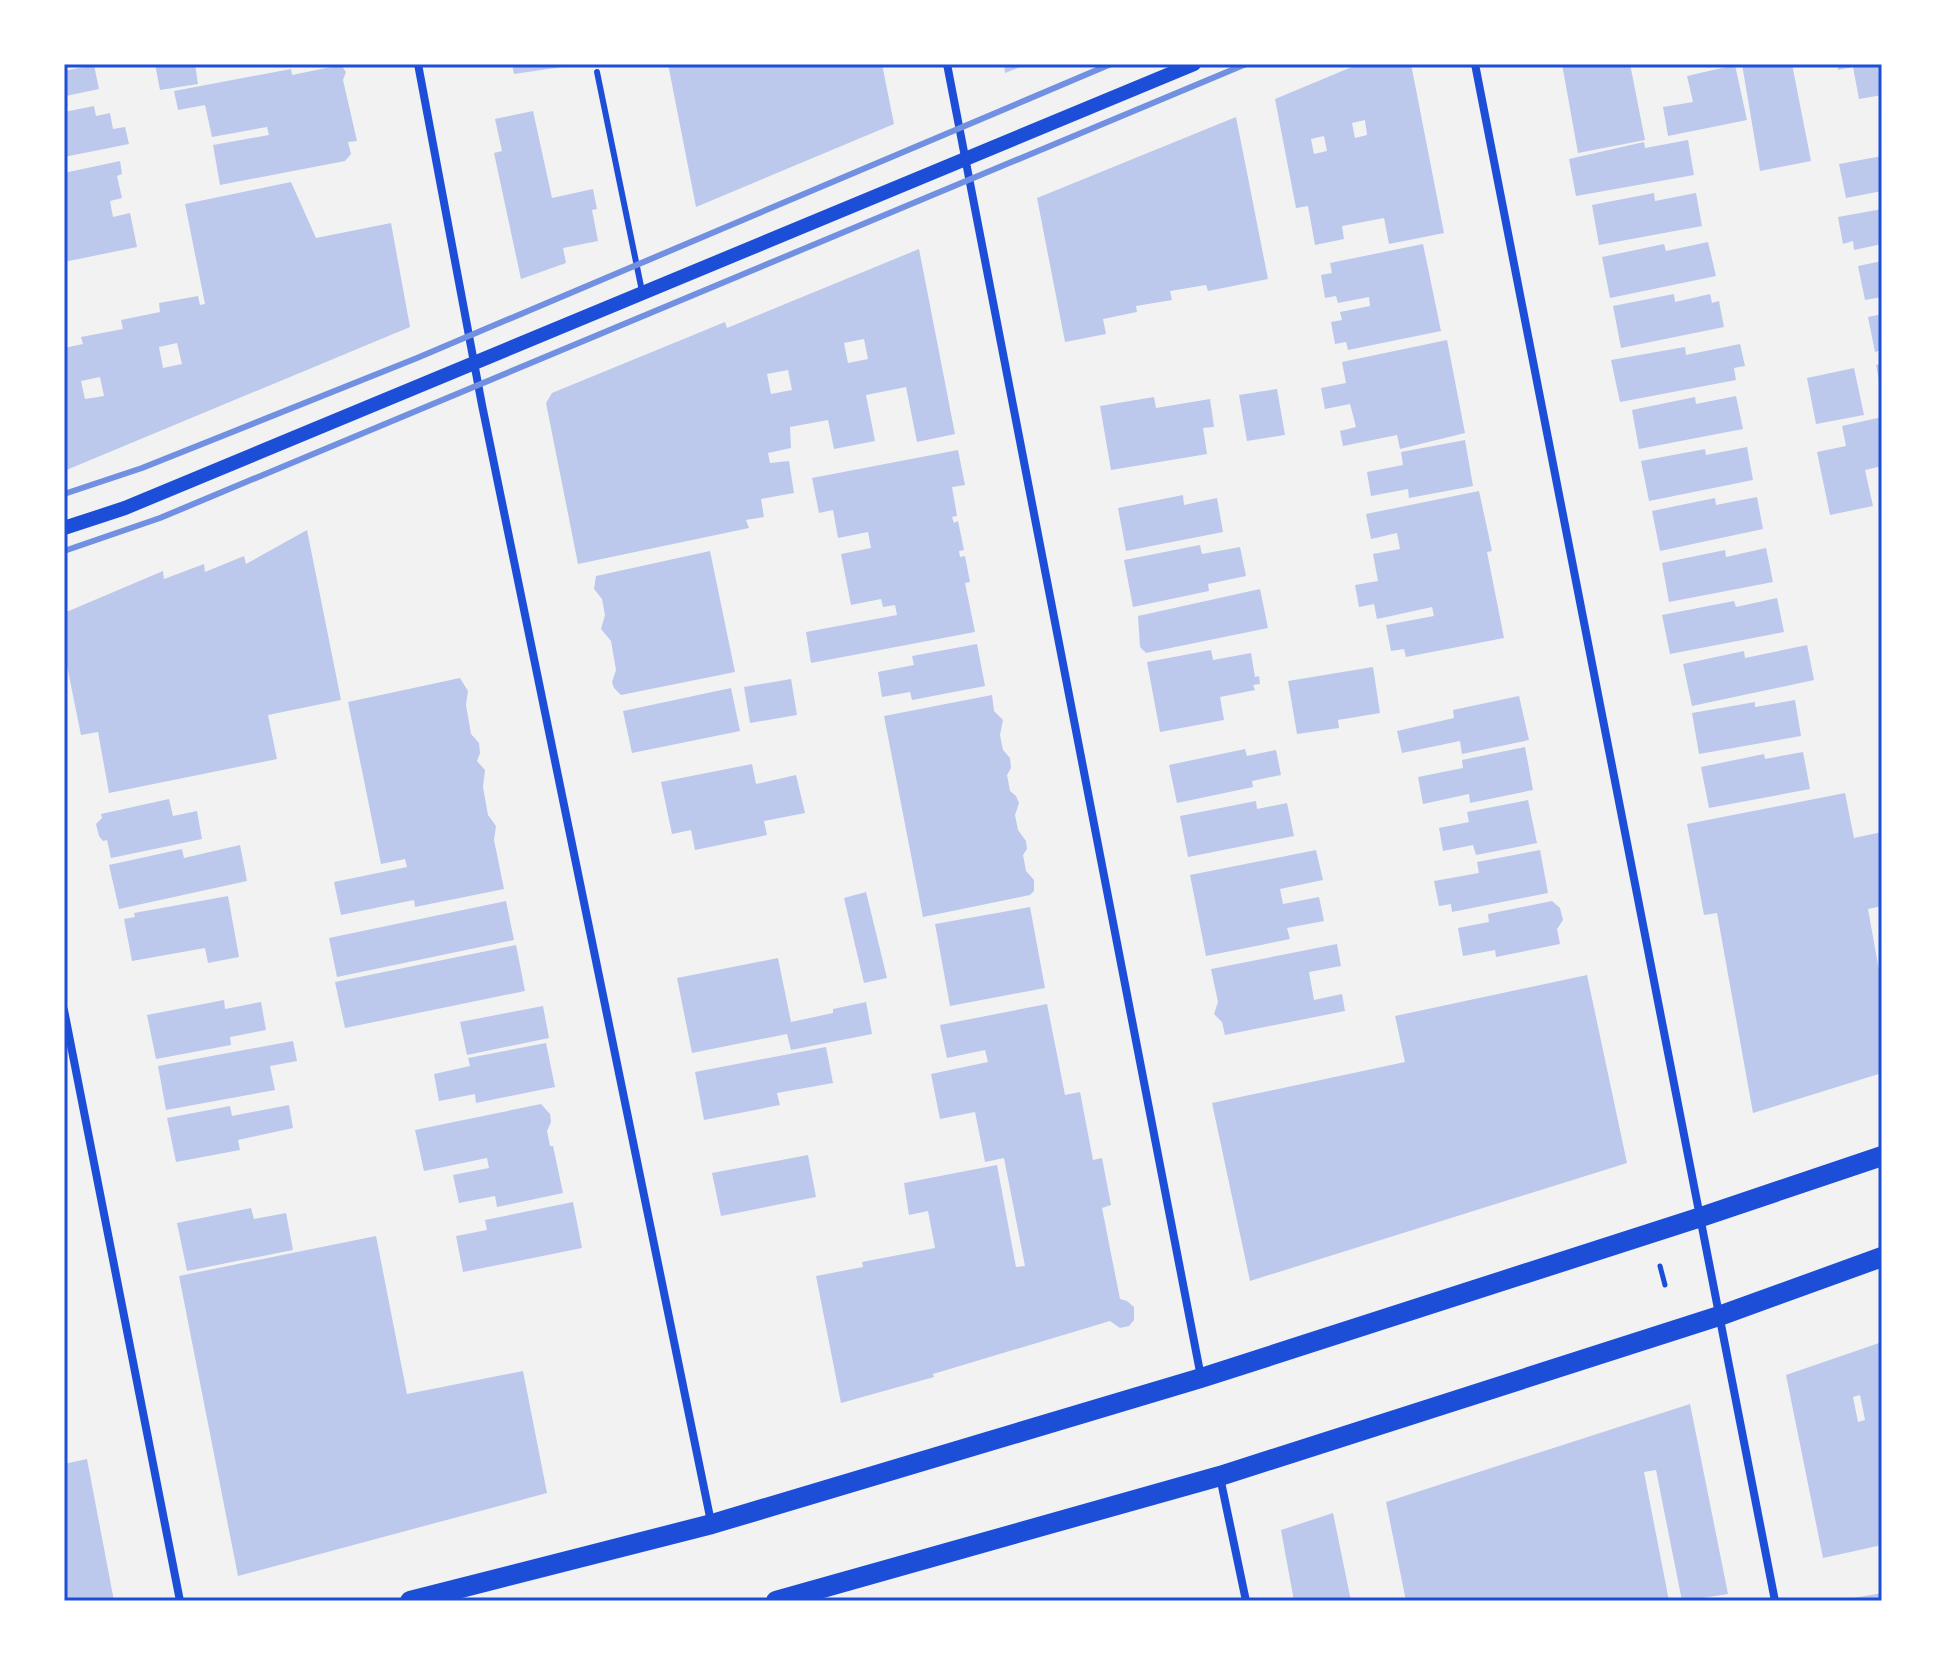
<svg xmlns="http://www.w3.org/2000/svg" width="1946" height="1665" viewBox="0 0 1946 1665" font-family="Rubik,sans-serif">
<rect width="100%" height="100%" fill="#f2f2f2"/>
<g fill="#bdc9ec" fill-rule="evenodd">
<polygon points="155,64 195,64 198,84 160,90"/>
<polygon points="512,64 575,64 576,65 514,74"/>
<polygon points="668,64 882,64 894,124 696,207"/>
<polygon points="1004,64 1028,64 1005,73"/>
<path d="M1359 64H1411L1444 233 1389 244 1384 218 1342 226 1344 239 1315 245 1308 206 1296 208 1275 99ZM1365 120 1367 135 1355 138 1352 123ZM1324 136 1327 151 1314 154 1311 139Z"/>
<polygon points="1562,64 1630,64 1645,140 1578,153"/>
<polygon points="1742,64 1792,64 1811,161 1760,171"/>
<polygon points="1837,64 1882,64 1882,95 1859,99 1853,67 1838,70"/>
<polygon points="94,65 99,89 66,96 68,106 64,107 64,71"/>
<polygon points="341,65 346,72 343,80 357,141 348,142 351,154 345,161 220,185 213,145 269,135 267,127 212,137 205,105 178,110 174,91 291,69 292,75"/>
<polygon points="1735,65 1747,120 1668,136 1663,107 1693,102 1687,76"/>
<polygon points="94,106 96,116 110,113 113,129 125,127 129,144 64,157 64,112"/>
<polygon points="533,111 552,198 593,189 597,209 592,210 598,241 563,248 566,263 521,279 494,153 502,151 495,119"/>
<polygon points="1236,117 1268,279 1208,291 1206,285 1170,291 1172,300 1136,306 1137,312 1103,319 1106,334 1065,342 1037,198"/>
<polygon points="1688,140 1694,175 1576,196 1569,159 1644,142 1645,148"/>
<polygon points="1882,156 1882,191 1846,198 1839,164"/>
<polygon points="120,161 122,174 117,176 122,198 110,201 113,217 130,213 137,247 64,262 64,173"/>
<path d="M291 182 316 238 391 223 410 327 64 471V348L83 344 81 337 123 329 121 320 160 312 159 303 198 296 200 305 205 304 185 204ZM177 343 182 364 163 368 159 347ZM100 377 104 396 85 399 81 381Z"/>
<polygon points="1654,193 1655,201 1696,193 1702,226 1599,245 1592,205"/>
<polygon points="1882,209 1882,244 1854,250 1853,241 1843,244 1838,217"/>
<polygon points="1708,242 1716,276 1610,298 1602,257 1664,244 1666,251"/>
<polygon points="1423,244 1441,331 1348,350 1346,342 1335,344 1331,322 1342,320 1340,312 1370,306 1369,297 1338,303 1336,296 1325,298 1321,275 1332,273 1330,263"/>
<path d="M919 249 955 434 917 442 906 387 866 395 875 441 834 449 828 420 790 427 791 448 768 453 770 463 789 461 794 493 761 499 764 517 746 520 749 528 578 564 546 403 552 393 725 322 727 328ZM864 339 868 359 848 363 844 343ZM788 370 792 390 771 394 767 374Z"/>
<polygon points="1882,261 1882,297 1865,300 1858,266"/>
<polygon points="1674,294 1675,302 1710,294 1712,303 1719,301 1724,327 1621,348 1613,306"/>
<polygon points="1882,314 1882,350 1875,352 1868,317"/>
<polygon points="1447,340 1465,433 1400,449 1397,435 1343,446 1340,431 1356,427 1350,404 1325,409 1321,388 1346,383 1342,362"/>
<polygon points="1740,344 1745,366 1734,368 1736,380 1620,402 1611,360 1685,347 1686,355"/>
<polygon points="1882,363 1882,390 1881,390 1876,365"/>
<polygon points="1854,368 1864,415 1816,424 1807,378"/>
<polygon points="1277,389 1285,435 1247,441 1239,395"/>
<polygon points="1736,396 1743,429 1639,449 1632,410 1695,397 1696,404"/>
<polygon points="1154,397 1156,408 1210,399 1214,427 1203,428 1207,454 1111,470 1100,406"/>
<polygon points="1882,417 1882,466 1865,470 1873,506 1830,515 1817,452 1846,446 1842,426"/>
<polygon points="1465,440 1473,486 1409,498 1408,489 1371,496 1367,472 1403,465 1401,452"/>
<polygon points="1747,447 1753,480 1649,501 1641,461 1705,449 1706,455"/>
<polygon points="958,450 965,485 952,487 957,516 952,517 954,523 958,521 964,550 959,551 960,557 965,556 970,582 965,583 975,632 811,663 806,632 897,615 895,605 883,607 881,599 851,605 841,554 871,548 868,532 838,538 833,510 819,513 812,478"/>
<polygon points="1479,491 1492,551 1487,552 1504,638 1406,657 1404,649 1391,651 1386,625 1434,616 1432,607 1377,619 1374,604 1359,607 1355,585 1378,581 1373,554 1400,549 1397,533 1371,539 1366,514"/>
<polygon points="1183,495 1184,505 1217,498 1223,532 1126,551 1118,508"/>
<polygon points="1757,497 1763,529 1660,551 1652,511 1715,498 1716,505"/>
<polygon points="307,530 341,700 268,715 277,759 109,793 98,732 81,735 64,651 64,613 163,571 164,579 204,564 205,572 244,556 246,564"/>
<polygon points="1200,545 1202,554 1240,547 1246,576 1208,584 1209,591 1133,607 1124,560"/>
<polygon points="1766,548 1773,582 1669,602 1662,563 1725,550 1726,557"/>
<polygon points="710,551 735,672 621,695 614,688 612,682 616,670 611,641 601,629 605,615 602,599 594,589 596,576"/>
<polygon points="1260,589 1268,628 1146,653 1140,647 1138,616"/>
<polygon points="1777,598 1784,632 1670,654 1662,615 1734,601 1736,607"/>
<polygon points="977,644 985,686 912,700 910,692 882,697 878,672 914,665 912,656"/>
<polygon points="1807,645 1814,680 1692,706 1683,664 1744,651 1745,658"/>
<polygon points="1211,650 1213,660 1251,653 1255,677 1259,676 1260,684 1253,685 1255,690 1220,697 1224,720 1160,732 1147,662"/>
<polygon points="1373,667 1380,713 1338,720 1339,728 1297,734 1288,681"/>
<polygon points="460,678 468,691 466,705 471,734 479,743 480,753 477,761 485,770 483,787 488,815 496,826 494,840 504,889 415,907 414,900 341,915 334,882 407,867 405,859 381,864 348,702"/>
<polygon points="791,679 797,715 750,723 744,687"/>
<polygon points="731,688 740,731 632,753 623,711"/>
<polygon points="992,695 994,711 1003,720 1000,735 1003,750 1010,758 1011,768 1007,775 1010,791 1016,796 1019,803 1015,815 1018,830 1026,841 1027,849 1023,855 1026,871 1034,880 1034,891 1030,895 923,917 884,716"/>
<polygon points="1519,696 1529,740 1462,754 1460,741 1402,753 1397,731 1454,718 1453,710"/>
<polygon points="1795,700 1801,736 1699,754 1692,713 1755,702 1755,707"/>
<polygon points="1525,747 1533,790 1470,803 1469,794 1423,804 1418,777 1463,768 1462,760"/>
<polygon points="1245,749 1247,756 1276,750 1281,775 1252,781 1253,787 1177,803 1169,765"/>
<polygon points="1803,752 1810,789 1709,808 1701,767 1764,754 1765,759"/>
<polygon points="752,764 756,784 796,775 805,813 764,821 767,835 695,850 691,830 672,834 661,782"/>
<polygon points="1845,793 1854,838 1882,832 1882,906 1868,909 1882,987 1882,1073 1753,1113 1717,913 1704,915 1687,824"/>
<polygon points="169,799 173,816 197,811 202,839 111,858 107,840 103,841 99,836 96,824 102,818 101,814"/>
<polygon points="1528,800 1537,843 1476,855 1473,845 1443,851 1439,828 1469,822 1467,812"/>
<polygon points="1256,801 1257,809 1287,803 1294,836 1188,857 1180,816"/>
<polygon points="240,845 247,881 119,909 109,865 182,849 184,858"/>
<polygon points="1316,850 1323,880 1280,889 1283,904 1319,897 1324,921 1287,928 1290,939 1206,956 1190,875"/>
<polygon points="1540,850 1548,893 1452,912 1451,904 1439,906 1434,881 1479,873 1477,862"/>
<polygon points="866,892 887,978 864,983 844,898"/>
<polygon points="228,896 239,957 208,963 205,948 132,961 124,919 135,917 134,913"/>
<polygon points="506,901 514,940 337,977 329,938"/>
<polygon points="1552,901 1560,908 1563,920 1557,929 1560,944 1496,957 1495,950 1463,956 1458,928 1489,922 1488,914"/>
<polygon points="1030,907 1045,988 950,1006 935,924"/>
<polygon points="1337,944 1341,966 1309,972 1314,1000 1342,994 1345,1011 1225,1035 1222,1022 1214,1014 1218,1002 1211,969"/>
<polygon points="516,945 525,991 345,1028 335,982"/>
<polygon points="778,958 791,1022 833,1013 833,1009 866,1002 872,1034 791,1050 787,1034 692,1053 677,978"/>
<polygon points="1587,975 1627,1163 1250,1281 1212,1103 1405,1062 1395,1016"/>
<polygon points="224,1000 225,1009 261,1002 266,1030 230,1037 231,1045 156,1059 147,1015"/>
<polygon points="1047,1004 1065,1095 1080,1092 1093,1160 1102,1158 1111,1205 1102,1208 1120,1299 1127,1301 1134,1307 1134,1320 1129,1326 1120,1328 1110,1321 933,1374 934,1377 841,1403 816,1276 863,1267 862,1262 935,1248 928,1211 909,1215 904,1183 997,1165 1016,1267 1025,1266 1004,1158 985,1162 975,1112 940,1119 931,1074 988,1062 985,1050 947,1058 940,1025"/>
<polygon points="543,1006 549,1038 467,1055 460,1022"/>
<polygon points="293,1041 297,1061 270,1066 275,1090 166,1110 158,1066"/>
<polygon points="546,1043 555,1087 476,1103 475,1094 439,1101 434,1074 470,1066 468,1058"/>
<polygon points="826,1047 833,1083 777,1093 780,1105 704,1120 695,1072"/>
<polygon points="541,1104 550,1114 551,1122 547,1131 550,1146 553,1146 563,1193 497,1207 495,1196 459,1203 453,1175 489,1168 487,1158 424,1171 415,1130"/>
<polygon points="289,1105 293,1128 238,1140 240,1150 176,1162 167,1118 230,1106 232,1116"/>
<polygon points="808,1155 816,1197 721,1216 712,1173"/>
<polygon points="573,1202 582,1248 463,1272 456,1236 487,1230 485,1220"/>
<polygon points="251,1208 254,1219 286,1213 293,1250 187,1271 177,1223"/>
<polygon points="376,1236 407,1394 523,1371 547,1493 238,1576 179,1276"/>
<path d="M1882 1342V1545L1823 1558 1786 1375ZM1860 1395 1865 1420 1858 1422 1853 1397Z"/>
<polygon points="1690,1404 1728,1594 1682,1601 1656,1470 1644,1472 1669,1601 1406,1601 1386,1502"/>
<polygon points="87,1459 114,1601 64,1601 64,1464"/>
<polygon points="1333,1513 1351,1601 1294,1601 1281,1530"/>
<polygon points="1882,1593 1882,1601 1847,1601 1847,1599"/>
</g>
<g fill="none" stroke-linecap="round" stroke-linejoin="round">
<polyline stroke="#1d4ed8" stroke-width="5" points="1660,1266 1665,1285"/>
<polyline stroke="#1d4ed8" stroke-width="6" points="597,72 642,291"/>
<g stroke="#1d4ed8" stroke-width="8">
<polyline points="418,64 482,405 711,1522"/>
<polyline points="947,64 1201,1377"/>
<polyline points="1475,64 1775,1601"/>
<polyline points="64,1010 180,1601"/>
<polyline points="1220,1477 1246,1601"/>
</g>
<polyline stroke="#1d4ed8" stroke-width="14" points="64,528 125,508 1194,64"/>
<g stroke="#1d4ed8" stroke-width="20">
<polyline points="410,1601 712,1524 1201,1378 1701,1217 1882,1156"/>
<polyline points="776,1601 1220,1476 1719,1316 1882,1257"/>
</g>
<g stroke="#7290e2" stroke-width="6">
<polyline points="64,494 142,468 417,358 1111,64"/>
<polyline points="64,551 160,518 1246,64"/>
</g>
</g>
<rect width="1946" height="1665" fill="none" stroke="#ffffff" stroke-width="132"/>
<rect x="66" y="66" width="1814" height="1533" fill="none" stroke="#1d4ed8" stroke-width="3"/>
</svg>
